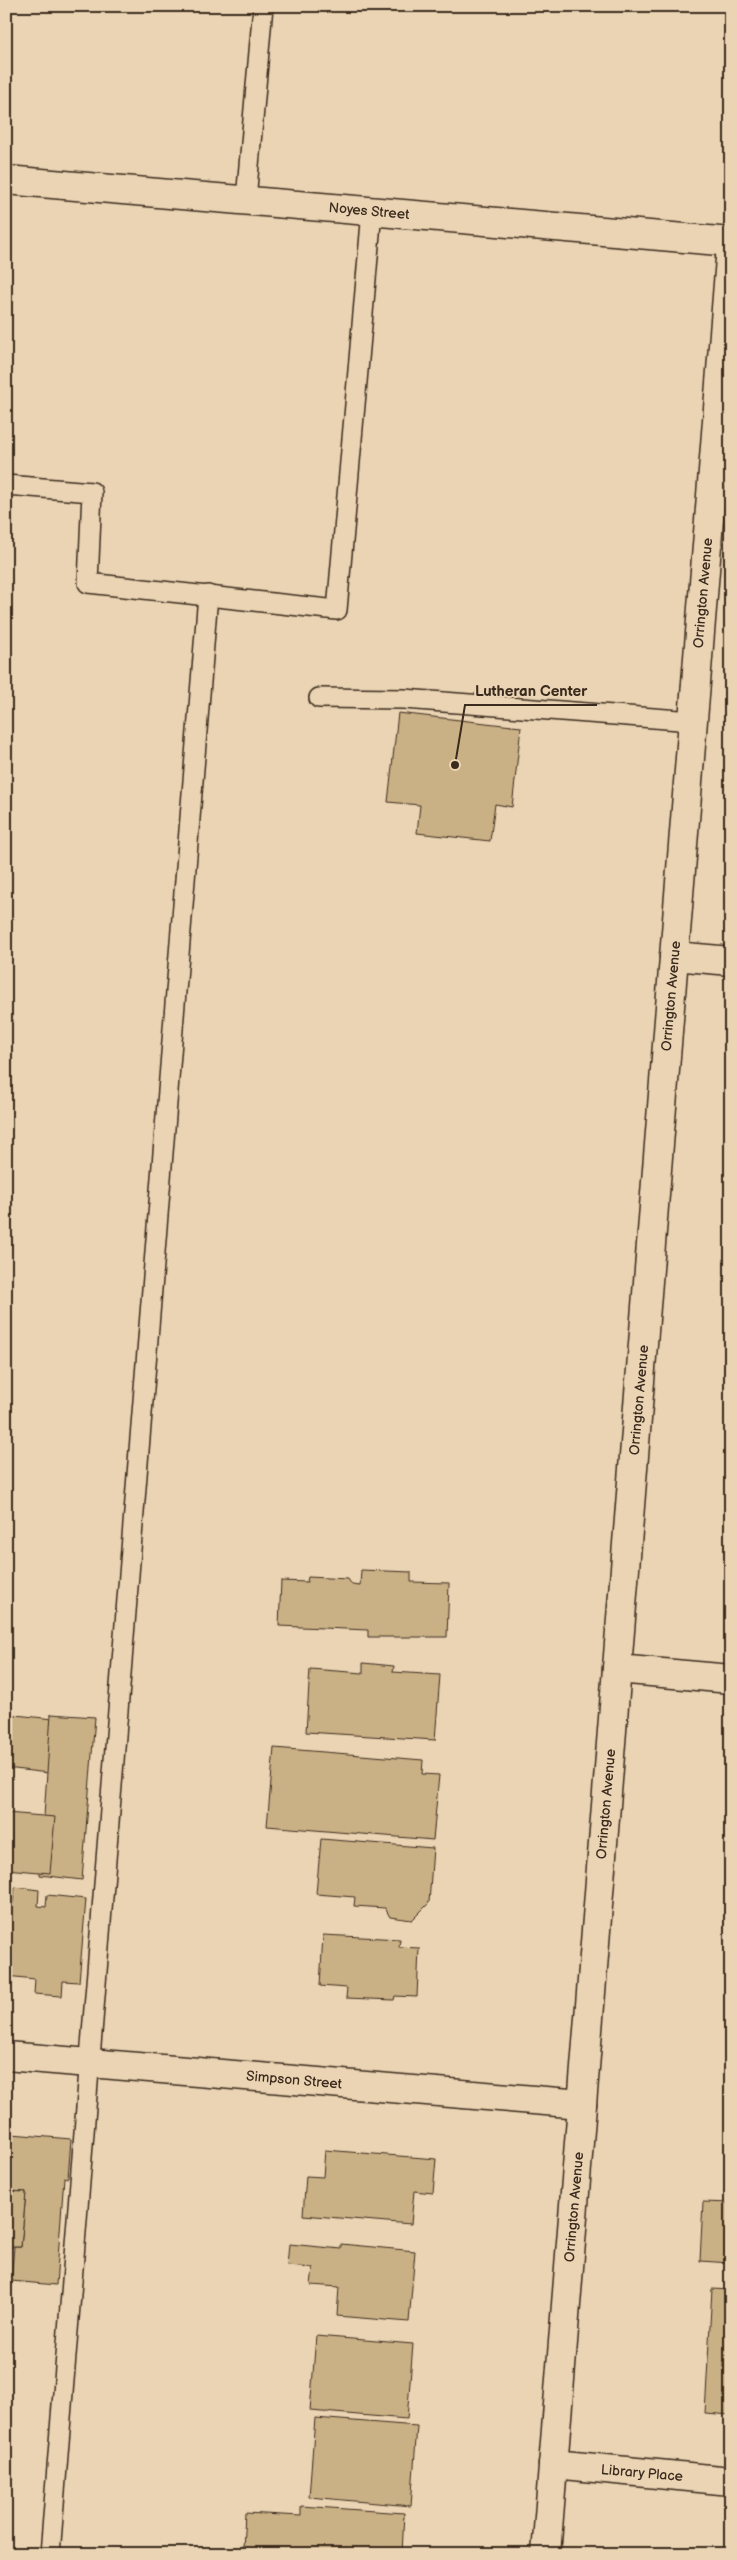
<svg xmlns="http://www.w3.org/2000/svg" width="737" height="2560" viewBox="0 0 737 2560" font-family="'Balsamiq Sans',sans-serif">
<rect width="100%" height="100%" fill="#ead4b3"/>
<filter id="ink" filterUnits="userSpaceOnUse"><feTurbulence type="fractalNoise" baseFrequency=".02" numOctaves="2"/><feDisplacementMap in="SourceGraphic" scale="10" xChannelSelector="R" yChannelSelector="G"/><feConvolveMatrix kernelMatrix="1 2 1 2 8 2 1 2 1" color-interpolation-filters="sRGB"/></filter>
<g filter="url(#ink)">
<g fill="#cab185" stroke="#3b2a1e">
<polygon points="398,713 521,727 512,807 495,804 490,841 417,833 420,805 388,802"/>
<polygon points="361,1570 411,1572 411,1582 449,1583 447,1637 368,1637 368,1630 279,1626 281,1581 307,1582 308,1577 348,1579 352,1585 360,1586"/>
<polygon points="363,1663 394,1666 393,1672 440,1675 435,1740 306,1732 310,1669 363,1673"/>
<polygon points="6,1714 63,1720 57,1774 6,1768"/>
<polygon points="51,1714 95,1717 82,1880 40,1875"/>
<polygon points="274,1748 423,1760 422,1774 439,1775 433,1840 267,1826"/>
<polygon points="6,1813 55,1817 50,1873 6,1869"/>
<polygon points="321,1839 433,1848 429,1903 412,1920 390,1917 385,1908 354,1906 355,1897 316,1894"/>
<polygon points="15,1887 39,1890 38,1906 46,1907 47,1895 86,1899 79,1982 63,1981 62,1996 34,1994 35,1979 6,1976 6,1903 13,1903"/>
<polygon points="323,1935 400,1939 399,1947 419,1948 417,1997 395,1996 394,2000 346,1998 347,1988 320,1986"/>
<polygon points="12,2134 71,2139 68,2178 64,2177 56,2285 11,2281 14,2247 21,2247 26,2192 8,2191"/>
<polygon points="325,2150 436,2159 433,2193 414,2191 411,2224 303,2215 306,2176 323,2177"/>
<polygon points="6,2191 26,2192 21,2247 6,2247"/>
<polygon points="703,2202 731,2203 731,2263 700,2261"/>
<polygon points="289,2244 341,2249 341,2244 415,2251 409,2322 337,2316 339,2287 311,2285 313,2268 287,2266"/>
<polygon points="712,2289 731,2290 731,2415 705,2413"/>
<polygon points="316,2336 413,2344 407,2419 310,2411"/>
<polygon points="315,2418 417,2426 411,2506 309,2497"/>
<polygon points="301,2506 404,2513 402,2554 272,2554 272,2551 243,2549 245,2513 301,2516"/>
</g>
<g fill="none" stroke-linecap="round" stroke-linejoin="round">
<defs>
<g id="lane">
<polyline points="246,200 263,6"/>
<polyline points="6,485 92,492 88,583 337,610 372,211"/>
<polyline points="319,698 404,699 693,721"/>
<polyline points="50,2554 208,595"/>
</g>
<g id="street">
<polyline points="674,956 731,961"/>
<polyline points="617,1669 731,1679"/>
<polyline points="6,2056 582,2104"/>
<polyline points="553,2464 731,2481"/>
<polyline points="546,2554 731,246"/>
</g>
<polyline id="secondary" points="6,180 731,242"/>
</defs>
<use href="#lane" stroke="#3b2a1e" stroke-width="22"/>
<use href="#street" stroke="#3b2a1e" stroke-width="31"/>
<use href="#secondary" stroke="#3b2a1e" stroke-width="31"/>
<use href="#lane" stroke="#ead4b3" stroke-width="19"/>
<use href="#street" stroke="#ead4b3" stroke-width="28"/>
<use href="#secondary" stroke="#ead4b3" stroke-width="28"/>
</g>
</g>
<g text-anchor="middle" dominant-baseline="central" stroke-width="4" stroke-linejoin="round" paint-order="stroke">
<g font-size="14" fill="#3b2a1e" stroke="#ead4b3">
<text transform="translate(369 211) rotate(5)">Noyes Street</text>
<text transform="translate(703 593) rotate(-85)">Orrington Avenue</text>
<text transform="translate(671 996) rotate(-85)">Orrington Avenue</text>
<text transform="translate(639 1400) rotate(-85)">Orrington Avenue</text>
<text transform="translate(606 1804) rotate(-85)">Orrington Avenue</text>
<text transform="translate(294 2080) rotate(5)">Simpson Street</text>
<text transform="translate(574 2207) rotate(-85)">Orrington Avenue</text>
<text transform="translate(642 2473) rotate(5)">Library Place</text>
</g>
</g>
<path fill="none" stroke="#3b2a1e" stroke-width="2" d="M455 765L465 705H597"/>
<circle fill="#3b2a1e" stroke="#ead4b3" stroke-width="2" cx="455" cy="765" r="5"/>
<g font-size="15" text-anchor="middle" font-weight="bold" fill="#3b2a1e" stroke="#ead4b3" stroke-width="4" stroke-linejoin="round" paint-order="stroke">
<text x="531" y="696">Lutheran Center</text>
</g>
<rect width="737" height="2560" fill="none" stroke="#ead4b3" stroke-width="25"/>
<rect x="12" y="12" width="712" height="2535" fill="none" stroke="#3b2a1e" stroke-width="2" filter="url(#ink)"/>
</svg>
